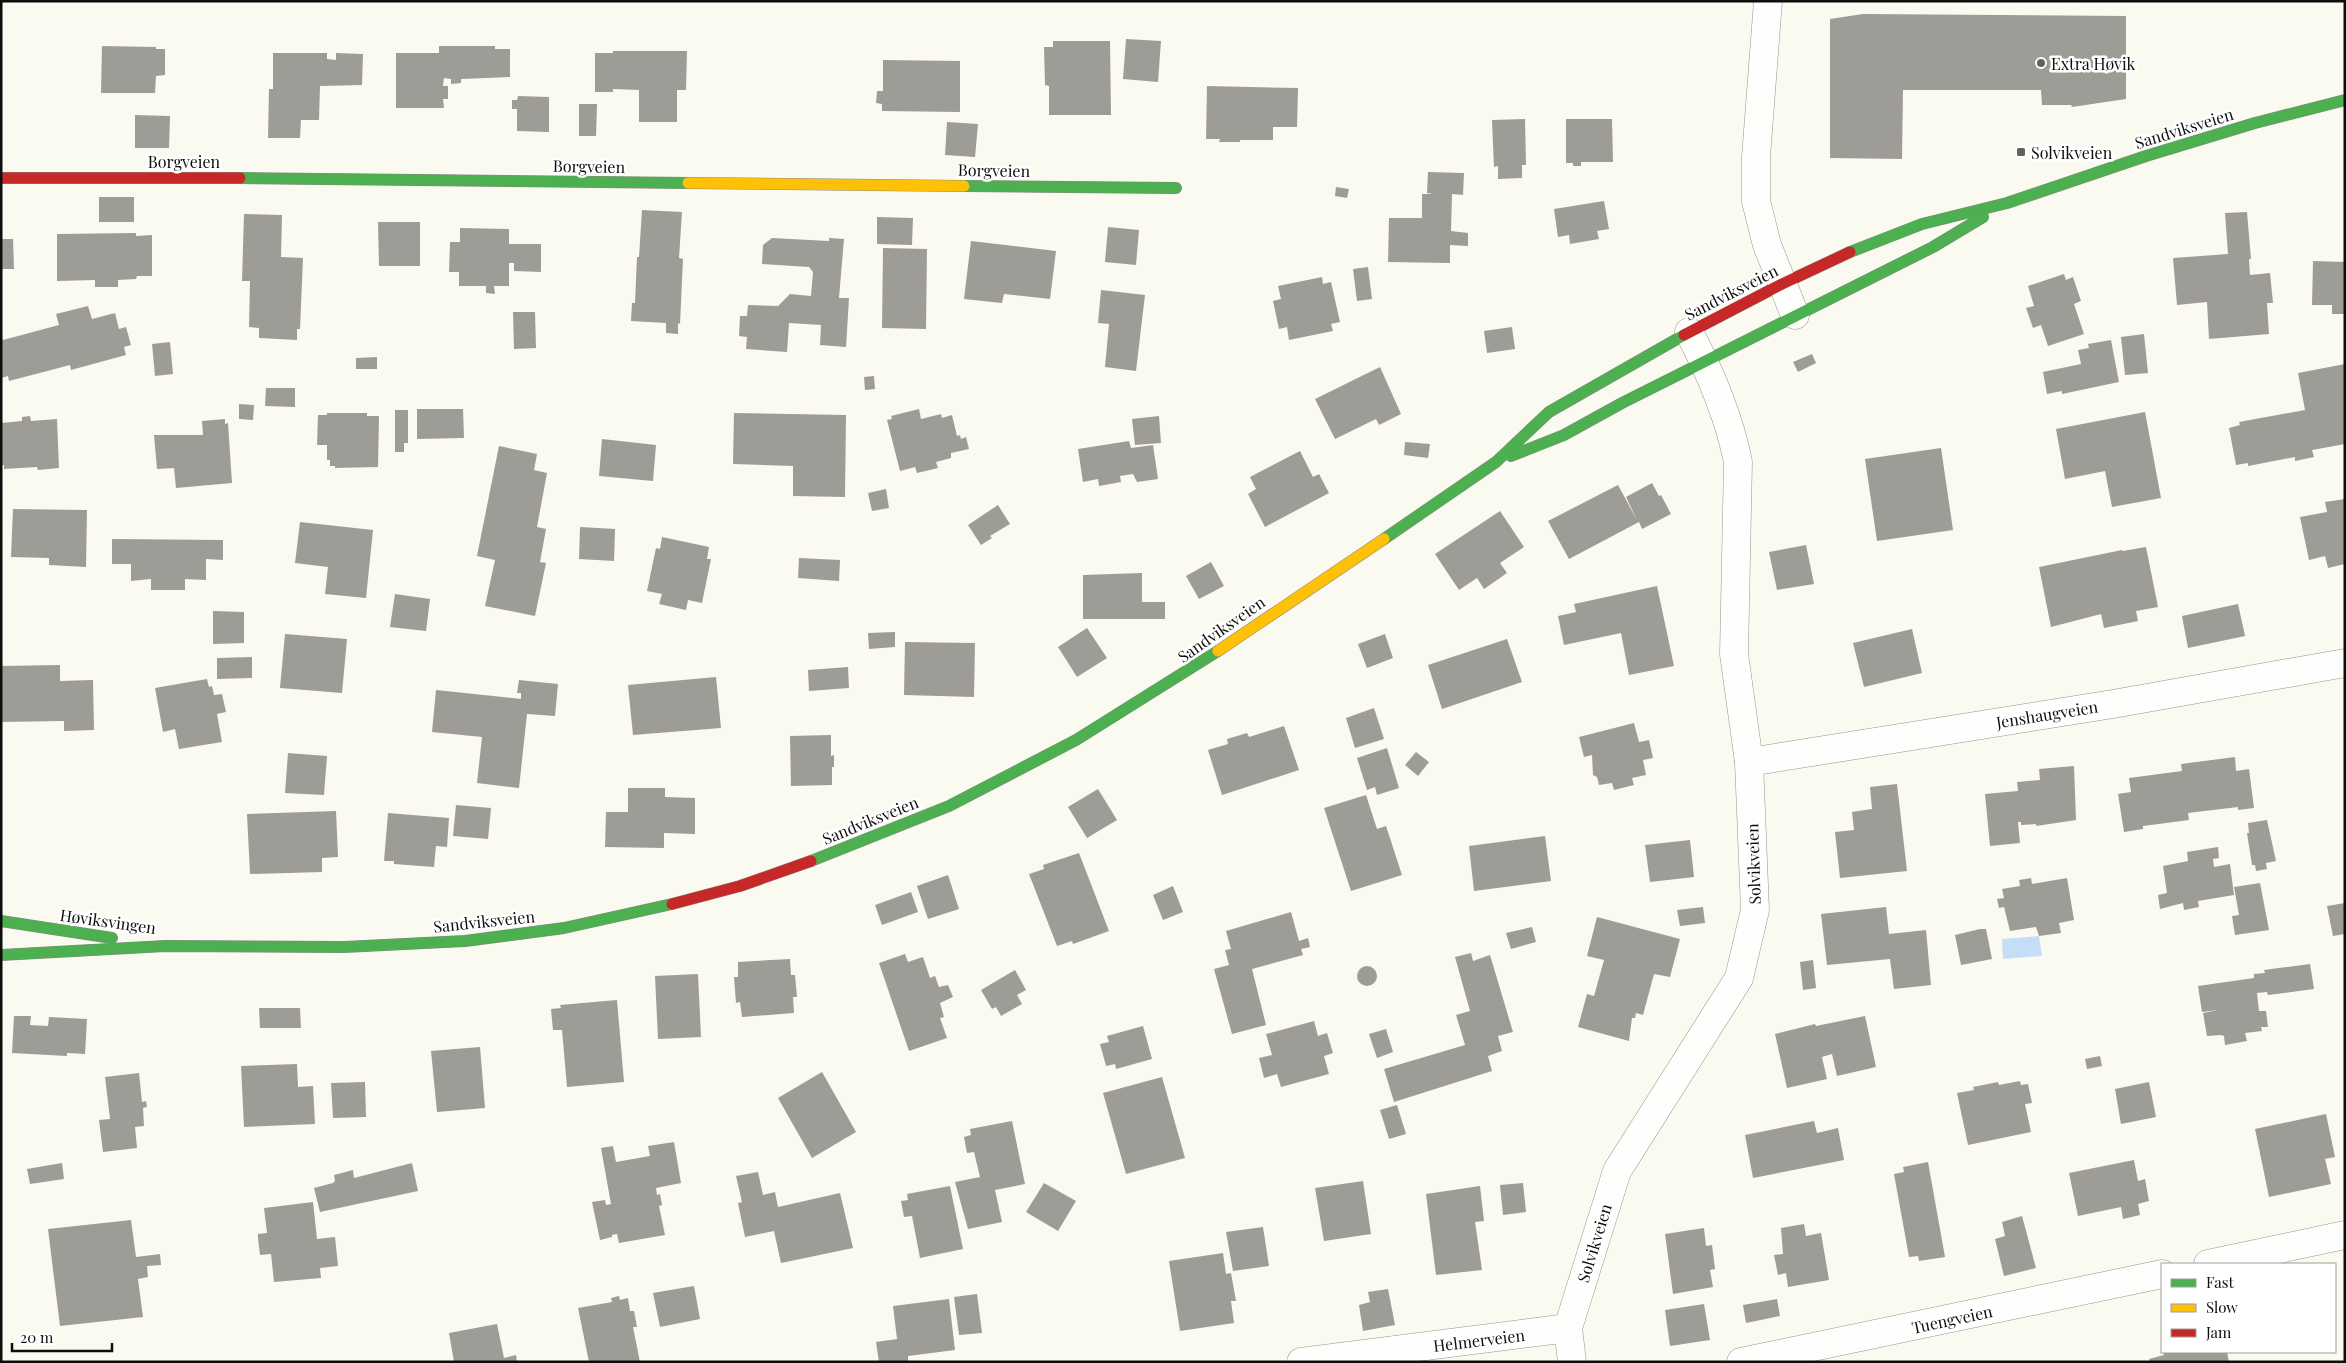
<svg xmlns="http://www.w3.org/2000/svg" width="2346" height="1363" viewBox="0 0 2346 1363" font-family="'Playfair Display',serif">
<rect width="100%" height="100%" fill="#fbfaf0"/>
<polygon fill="#c5def7" points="2039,936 2042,956 2003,959 2002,939"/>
<g fill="#9e9c96">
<polygon points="1863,14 2126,16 2126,99 2072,107 2071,105 2042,105 2041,90 1903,90 1902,159 1830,158 1830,19"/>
<polygon points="1126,39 1161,41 1158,82 1123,79"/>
<polygon points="1053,41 1110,41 1111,115 1049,115 1049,86 1045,85 1044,47 1053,47"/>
<polygon points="102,46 156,47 156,49 165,49 165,75 156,76 155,93 101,93"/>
<polygon points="439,46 495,46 495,49 510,49 510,77 461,79 461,83 451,84 451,79 444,78 443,86 448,86 448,99 443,99 444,108 396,108 396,53 439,53"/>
<polygon points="613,51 687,51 686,90 677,90 677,122 639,122 639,90 613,89 613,92 595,92 595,53 613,53"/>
<polygon points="273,53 327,53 327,59 336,60 336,53 363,54 362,85 320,86 319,120 301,120 300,138 268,138 269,89 273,89"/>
<polygon points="883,60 960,61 960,112 882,111 882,104 876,103 877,91 883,91"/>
<polygon points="1207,86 1298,88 1297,127 1273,127 1273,140 1240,140 1240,142 1219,142 1220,139 1206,139"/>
<polygon points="518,96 549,97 549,132 517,131 517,109 512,109 512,100 517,100"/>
<polygon points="579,104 597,104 596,136 579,136"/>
<polygon points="135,115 170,116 169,148 135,148"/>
<polygon points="1525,119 1526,165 1522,165 1522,178 1498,179 1498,166 1494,167 1492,120"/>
<polygon points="1566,119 1612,119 1613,162 1581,162 1581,166 1573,166 1573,163 1566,163"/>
<polygon points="947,122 978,124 975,157 945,155"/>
<polygon points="1428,172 1464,173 1463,195 1452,194 1451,231 1468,233 1468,246 1450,245 1450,263 1388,262 1389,218 1422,218 1422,194 1433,194 1427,193"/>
<polygon points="1336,187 1349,189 1347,198 1335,196"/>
<rect x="99" y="197" width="35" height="25"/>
<polygon points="1604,201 1609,229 1597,231 1599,239 1570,244 1569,235 1558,237 1554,209"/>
<polygon points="642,210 682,212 679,258 683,259 680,324 678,323 678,334 666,333 666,323 631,321 632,303 635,303 637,257 639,257"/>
<polygon points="2247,212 2251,259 2249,259 2250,275 2270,273 2273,303 2267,303 2269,334 2209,339 2207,302 2177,305 2173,258 2228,254 2225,213"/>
<polygon points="244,214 282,215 281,257 303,258 300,329 297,329 297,340 259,338 259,328 249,327 250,281 242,281"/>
<polygon points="877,217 913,218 912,245 877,244"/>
<polygon points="378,222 420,222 420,266 379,266"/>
<polygon points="1108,227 1139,230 1136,265 1105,262"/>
<polygon points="460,228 509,229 509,244 541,244 541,272 514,271 514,263 509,263 509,286 494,286 495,294 486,293 486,286 459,286 459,272 449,272 450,242 460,242"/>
<polygon points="136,233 136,236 152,235 152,276 137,276 136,279 118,280 118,287 95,287 95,280 57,281 57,234"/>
<polygon points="772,238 829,241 829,238 844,239 839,298 849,298 846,347 820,345 821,325 789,323 787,352 746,349 747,337 739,336 740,316 747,316 748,305 778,306 790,294 811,296 813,272 809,267 762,264 763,245"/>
<polygon points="1,239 13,239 14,269 1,269"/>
<polygon points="971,241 1056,251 1050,299 1004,294 1002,303 964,299"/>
<polygon points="883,248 927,249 926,329 882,328"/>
<polygon points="2313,261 2345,262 2345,314 2332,314 2332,305 2312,305"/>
<polygon points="1368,267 1372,299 1357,301 1353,269"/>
<polygon points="2064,274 2066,280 2073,277 2081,301 2074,304 2084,334 2048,346 2041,325 2033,328 2026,308 2034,306 2028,286"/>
<polygon points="1322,277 1323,284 1331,282 1340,322 1331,324 1333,331 1289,340 1287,327 1279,329 1273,301 1281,299 1278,286"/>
<polygon points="1101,290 1145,295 1136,371 1105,367 1109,324 1098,323"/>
<polygon points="88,306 92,319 115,313 119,329 126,327 131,345 124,347 126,355 71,370 70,365 9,381 8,376 1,378 1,338 3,340 59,325 56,314"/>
<polygon points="513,312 535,312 536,348 514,349"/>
<polygon points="1512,327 1515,349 1487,353 1484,331"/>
<polygon points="2144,334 2148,373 2125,375 2121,337"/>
<polygon points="2111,340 2119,382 2062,394 2062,391 2047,394 2043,372 2081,364 2078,350 2089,348 2088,344"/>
<polygon points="170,342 173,374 155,376 152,344"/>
<polygon points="1812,354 1816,363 1798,372 1793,362"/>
<polygon points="377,357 377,369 356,369 356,358"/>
<polygon points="2345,364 2345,444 2312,450 2314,457 2295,461 2295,457 2248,466 2248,463 2236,465 2229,428 2240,425 2239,422 2305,410 2298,373"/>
<polygon points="1380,367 1401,414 1379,425 1376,419 1335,439 1315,399"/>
<polygon points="874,376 875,389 865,390 864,377"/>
<polygon points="266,388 295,388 295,407 265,406"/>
<polygon points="239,404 254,405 253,420 239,419"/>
<polygon points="417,409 463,409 464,438 417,439"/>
<polygon points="919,409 921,419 941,414 942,418 952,415 957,436 960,435 961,439 966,437 969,449 951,453 951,458 936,462 938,468 917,473 915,467 900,471 887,420 892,419 891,416"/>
<polygon points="395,410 408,410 408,443 404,443 404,452 395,452"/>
<polygon points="2145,412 2161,498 2112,507 2105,471 2065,479 2056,429"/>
<polygon points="327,413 367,413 367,416 379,416 378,467 335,468 335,466 330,466 330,460 327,460 327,445 317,445 318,415 327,415"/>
<polygon points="734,413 846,415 845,497 793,496 793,466 733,464"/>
<polygon points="30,416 31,421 57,419 59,468 38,470 37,467 4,469 4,465 1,465 1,423 22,421 22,417"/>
<polygon points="1159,416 1161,443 1135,445 1132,419"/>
<polygon points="225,419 225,424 228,423 232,483 176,488 174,468 157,469 154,435 203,435 202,421"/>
<polygon points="602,439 656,445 653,481 599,476"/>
<polygon points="1129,441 1131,448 1153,445 1158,479 1137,482 1133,474 1120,476 1121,482 1099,486 1098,479 1083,482 1078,449"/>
<polygon points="1405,442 1430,444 1428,458 1404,455"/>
<polygon points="499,446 537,454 534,470 547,473 537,527 546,529 540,562 546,563 535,616 485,606 495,560 477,556"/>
<polygon points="1941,448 1953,530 1877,541 1865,459"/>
<polygon points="1300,451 1313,477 1319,474 1329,493 1265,527 1248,494 1256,489 1250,477"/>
<polygon points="1652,483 1659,496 1661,495 1671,514 1642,529 1639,522 1569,559 1548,521 1618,485 1637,520 1626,497"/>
<polygon points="886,489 889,508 872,511 868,493"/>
<polygon points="2345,499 2345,564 2328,568 2325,556 2309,560 2300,517 2327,512 2325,502"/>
<polygon points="998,505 1010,524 990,536 992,538 981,545 968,525"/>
<polygon points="13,509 87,510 86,567 49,565 49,558 11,557"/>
<polygon points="1500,511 1524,547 1500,563 1507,573 1484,589 1477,578 1459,590 1435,554"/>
<polygon points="300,522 373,530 366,598 325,594 328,567 295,563"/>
<polygon points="580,527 615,529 614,561 579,559"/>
<polygon points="662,537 709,547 707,559 711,559 702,603 688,600 686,610 659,604 662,594 647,591 656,548 660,549"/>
<polygon points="112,539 223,540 223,560 206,559 206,580 185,579 185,590 151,590 151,579 131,581 131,564 112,564"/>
<polygon points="1806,545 1814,584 1777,590 1769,552"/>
<polygon points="2146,547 2158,607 2136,611 2138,621 2104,628 2101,614 2051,627 2039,567 2122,550 2123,551"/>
<polygon points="799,558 840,560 839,581 798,578"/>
<polygon points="1211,562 1224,586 1199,599 1186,576"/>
<polygon points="1142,573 1142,602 1165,602 1165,619 1083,619 1083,575"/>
<polygon points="1657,586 1674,666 1629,675 1621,633 1564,645 1558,616 1576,612 1574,604"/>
<polygon points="395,594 430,599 426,631 390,627"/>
<polygon points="2238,604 2245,636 2188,648 2182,616"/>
<polygon points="213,611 244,612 244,643 213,644"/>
<polygon points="1087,628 1107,658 1077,677 1058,647"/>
<polygon points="1912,629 1922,673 1864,687 1853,643"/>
<polygon points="895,632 895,647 869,649 868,633"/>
<polygon points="285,634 347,639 342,693 280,688"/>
<polygon points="1385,634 1393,658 1367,668 1358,644"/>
<polygon points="1507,639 1522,682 1442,709 1428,665"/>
<polygon points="905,642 975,643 974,697 904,695"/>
<polygon points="252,657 252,678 217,679 217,658"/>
<polygon points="60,665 60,681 93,680 94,730 64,731 64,721 1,722 1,666"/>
<polygon points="848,667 849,688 809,691 808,670"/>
<polygon points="716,677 721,728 633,735 628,685"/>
<polygon points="207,679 209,687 212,686 214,695 222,694 226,712 217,714 222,742 179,749 175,729 163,732 155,688"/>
<polygon points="519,680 558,684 555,716 527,714 519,788 477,783 482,737 432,732 436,690 521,699 521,693 517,693"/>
<polygon points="1374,708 1384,739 1355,748 1346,718"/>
<polygon points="1634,723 1639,742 1649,740 1653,758 1643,760 1646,775 1632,778 1634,785 1614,790 1612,783 1599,785 1597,777 1593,775 1592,755 1584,757 1579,737"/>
<polygon points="1284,726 1299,770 1222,795 1208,750 1228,744 1227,739 1247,733 1249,737"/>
<polygon points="831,735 831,756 834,755 834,767 832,767 832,785 791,786 790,736"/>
<polygon points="1387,748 1399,788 1377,795 1375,787 1367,790 1357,758"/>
<polygon points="1416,752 1429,762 1418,776 1405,765"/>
<polygon points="288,753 327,756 324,795 285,793"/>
<polygon points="2235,757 2236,771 2249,769 2254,808 2238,810 2238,807 2188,813 2189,820 2143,826 2143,829 2124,832 2118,794 2131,792 2129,778 2182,771 2181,764"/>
<polygon points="2074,766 2076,820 2036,826 2036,824 2021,825 2021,822 2018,822 2020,843 1990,846 1985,794 2018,791 2017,782 2040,780 2039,769"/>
<polygon points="1897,784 1907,871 1840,878 1835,832 1854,830 1852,812 1872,809 1870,787"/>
<polygon points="628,788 665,788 665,797 695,798 695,834 664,833 664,848 605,847 606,812 628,812"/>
<polygon points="1098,789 1117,820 1087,838 1068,807"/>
<polygon points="1366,795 1377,829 1386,826 1402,875 1351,891 1324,808"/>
<polygon points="456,805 491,808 488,839 453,836"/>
<polygon points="336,811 338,857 322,858 322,872 250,874 247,814"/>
<polygon points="388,813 449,818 447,847 436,846 434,867 394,864 394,861 384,861"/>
<polygon points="2267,820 2276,861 2266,863 2267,869 2256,871 2255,865 2252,865 2247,833 2249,833 2248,823"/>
<polygon points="1545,836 1551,881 1474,891 1469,846"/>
<polygon points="1690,840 1694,877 1650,882 1645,845"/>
<polygon points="2218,847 2219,858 2213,859 2214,867 2230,864 2234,895 2198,901 2199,907 2184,910 2183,903 2160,909 2158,895 2167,893 2163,866 2188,861 2187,852"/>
<polygon points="1079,853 1109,931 1073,944 1072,941 1057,946 1029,874 1044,869 1043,865"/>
<polygon points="948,875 959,909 928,919 917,886"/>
<polygon points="2031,878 2032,884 2067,878 2074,920 2059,923 2061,933 2039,936 2036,927 2010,931 2004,907 1999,908 1997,899 2004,898 2002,889 2020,886 2019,880"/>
<polygon points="2260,883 2269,930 2235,935 2232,916 2239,915 2234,887"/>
<polygon points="1173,886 1183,912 1163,920 1153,895"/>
<polygon points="911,892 918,912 882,925 875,905"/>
<polygon points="2345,903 2345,934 2333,936 2327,906"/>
<polygon points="1703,907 1705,923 1680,926 1677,910"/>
<polygon points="1886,907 1889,934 1926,930 1931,985 1894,989 1890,959 1827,965 1821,914"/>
<polygon points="1291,912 1299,941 1308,938 1310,947 1301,949 1303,955 1252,969 1266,1025 1232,1034 1214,969 1229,965 1225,950 1231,949 1226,931"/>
<polygon points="1597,917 1680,939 1670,977 1654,974 1643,1015 1636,1013 1635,1018 1632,1018 1629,1041 1578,1027 1587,994 1594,996 1604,960 1587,956"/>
<polygon points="1532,927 1536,942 1511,949 1506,933"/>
<polygon points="1980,929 1986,929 1992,959 1961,965 1955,935"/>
<polygon points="1471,953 1473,961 1490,955 1513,1032 1498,1036 1502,1051 1488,1056 1492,1071 1394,1102 1384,1069 1465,1045 1456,1015 1470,1011 1455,957"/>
<polygon points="905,954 908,962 923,957 930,978 935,976 939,987 948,985 953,997 940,1003 944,1017 940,1018 947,1038 909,1051 879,963"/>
<polygon points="790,959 791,975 795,975 797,997 793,997 794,1013 742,1017 740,1002 736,1003 734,977 738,977 738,962"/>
<polygon points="1813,960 1816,988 1803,990 1800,962"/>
<polygon points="2310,964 2314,989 2268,995 2267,992 2257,993 2259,1011 2266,1011 2268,1027 2261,1027 2262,1031 2245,1033 2247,1041 2225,1045 2224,1036 2221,1035 2207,1036 2203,1013 2218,1010 2202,1012 2198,986 2254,978 2254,974 2265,973 2264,970"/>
<circle cx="1367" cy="976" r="10"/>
<polygon points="1015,970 1026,990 1017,995 1022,1004 1001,1016 996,1007 992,1009 981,990"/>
<polygon points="698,974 701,1037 658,1039 655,976"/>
<polygon points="617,1000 624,1082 567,1087 562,1030 553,1030 551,1009 561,1008 560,1005"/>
<polygon points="259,1008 300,1008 301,1028 260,1028"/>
<polygon points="14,1016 31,1016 30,1025 48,1026 49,1017 87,1019 85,1054 67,1053 67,1056 12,1053"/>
<polygon points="1865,1016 1876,1067 1837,1076 1832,1054 1822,1057 1827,1079 1787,1088 1775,1034 1815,1024 1816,1026"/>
<polygon points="1314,1021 1318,1036 1327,1033 1333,1053 1324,1056 1329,1074 1281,1087 1277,1074 1264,1078 1259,1058 1272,1055 1266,1034"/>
<polygon points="1143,1026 1152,1059 1116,1069 1115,1064 1106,1066 1100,1044 1109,1042 1107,1036"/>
<polygon points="1386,1029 1393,1052 1377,1058 1369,1034"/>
<polygon points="480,1047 485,1108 437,1112 431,1051"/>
<polygon points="2100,1056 2102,1066 2087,1069 2085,1059"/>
<polygon points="297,1064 298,1087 313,1086 315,1124 244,1127 241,1066"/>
<polygon points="822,1072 856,1132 812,1158 778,1098"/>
<polygon points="139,1073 142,1102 146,1101 147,1107 143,1108 144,1126 135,1127 137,1148 103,1152 99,1120 110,1119 105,1077"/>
<polygon points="1162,1077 1185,1158 1126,1174 1103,1093"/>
<polygon points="2020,1081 2021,1085 2028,1084 2032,1103 2025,1104 2031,1132 1968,1145 1957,1093 1974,1090 1973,1087 1998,1082 1999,1085"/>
<polygon points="365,1082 366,1117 333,1118 331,1083"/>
<polygon points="2149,1082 2156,1117 2121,1124 2115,1089"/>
<polygon points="1397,1105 1406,1134 1389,1139 1380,1110"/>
<polygon points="2326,1114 2335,1157 2325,1159 2331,1184 2269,1197 2255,1129"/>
<polygon points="1012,1121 1025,1184 995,1190 1002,1222 968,1229 955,1182 980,1177 974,1152 967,1153 964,1137 971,1135 970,1129"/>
<polygon points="1814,1121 1817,1133 1838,1128 1844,1160 1753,1178 1745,1135"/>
<polygon points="674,1142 681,1183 656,1188 657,1195 660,1194 662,1205 659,1206 665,1235 619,1243 617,1234 612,1235 612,1237 600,1240 592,1202 605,1200 606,1205 611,1204 601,1148 613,1146 616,1162 650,1156 648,1146"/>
<polygon points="2134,1160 2138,1181 2145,1179 2149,1201 2138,1204 2140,1215 2123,1219 2121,1207 2078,1216 2069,1173"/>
<polygon points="1928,1162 1945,1257 1919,1261 1918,1256 1909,1257 1894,1174 1904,1172 1903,1167"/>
<polygon points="62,1163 64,1179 30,1184 27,1169"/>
<polygon points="412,1163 418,1191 320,1212 314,1188 333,1183 335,1181 334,1175 353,1170 354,1178"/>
<polygon points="758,1172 763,1195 775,1192 778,1207 840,1193 853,1248 781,1263 774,1231 745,1237 738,1203 742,1202 736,1176"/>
<polygon points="1363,1181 1371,1234 1324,1241 1315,1188"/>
<polygon points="1044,1183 1076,1201 1058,1231 1026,1212"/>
<polygon points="1523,1183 1526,1212 1503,1215 1500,1185"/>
<polygon points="950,1186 963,1249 920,1258 912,1216 904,1217 901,1201 908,1200 907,1194"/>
<polygon points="1480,1186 1484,1221 1475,1222 1482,1270 1436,1275 1426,1194"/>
<polygon points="313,1202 317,1239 335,1237 338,1266 320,1268 321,1278 274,1282 271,1254 260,1255 258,1238 258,1234 267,1233 264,1208"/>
<polygon points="2022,1216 2036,1268 2004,1276 1995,1239 2005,1236 2002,1222"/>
<polygon points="131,1220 136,1257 160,1254 161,1265 147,1266 148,1277 138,1279 143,1317 60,1326 48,1229"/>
<polygon points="1804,1224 1806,1236 1821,1233 1829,1280 1788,1287 1786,1273 1778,1275 1774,1255 1783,1254 1781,1228"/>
<polygon points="1263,1227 1269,1266 1233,1271 1226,1232"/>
<polygon points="1704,1228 1706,1246 1712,1245 1715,1269 1710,1270 1713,1287 1673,1294 1665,1234"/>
<polygon points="1223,1253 1226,1274 1231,1273 1236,1301 1231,1301 1234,1323 1180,1331 1169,1261"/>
<polygon points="694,1286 700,1319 660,1327 653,1293"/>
<polygon points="1388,1289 1395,1325 1363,1331 1359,1305 1370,1302 1368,1292"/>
<polygon points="977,1294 982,1333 959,1335 954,1297"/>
<polygon points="619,1296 620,1300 628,1298 630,1311 634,1311 637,1327 633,1327 640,1362 589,1362 578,1308 612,1302 611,1298"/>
<polygon points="949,1299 955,1350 908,1356 908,1362 879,1362 876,1342 897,1339 893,1306"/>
<polygon points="1777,1299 1780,1316 1746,1323 1743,1305"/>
<polygon points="1704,1304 1710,1340 1670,1346 1665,1310"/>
<polygon points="497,1324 504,1358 516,1355 517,1362 454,1362 449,1333"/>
<polygon points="2163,1352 2227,1352 2229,1362 2150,1362 2149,1359 2164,1355"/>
</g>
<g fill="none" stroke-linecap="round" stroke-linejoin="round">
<defs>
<g id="street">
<polyline points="1768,1 1756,157 1756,201 1767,245 1795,315"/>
<polyline points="1749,762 2113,704 2345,663"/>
<polyline points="2208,1264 2345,1235"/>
<polyline points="1301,1362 1568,1328"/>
<path d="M1572 1362 1568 1328 1617 1171 1739 978 1755 910 1749 762 1734 654 1738 462C1729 416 1711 374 1689 332"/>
<polyline points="1741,1362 2162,1274"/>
</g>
<g id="fast">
<polyline points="240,178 688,183"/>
<polyline points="964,186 1176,188"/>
<polyline points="1850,252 1922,224 2007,203 2146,156 2255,123 2345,100"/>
<polyline points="1511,456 1564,435 1622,403 1933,247 1983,217"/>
<polyline points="1384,539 1496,462 1549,412 1684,335"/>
<polyline points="811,861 949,806 1076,740 1218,651"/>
<polyline points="1,921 112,938"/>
<polyline points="1,955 165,946 344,947 465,941 564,928 672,904"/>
</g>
<g id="slow">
<polyline points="688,183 964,186"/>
<polyline points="1218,651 1384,539"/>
</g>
<g id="jam">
<polyline points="1,178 240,178"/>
<polyline points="1684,335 1782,284 1850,252"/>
<polyline points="672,904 740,886 811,861"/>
</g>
</defs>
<use href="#street" stroke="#94948f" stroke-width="29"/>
<use href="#fast" stroke="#8b8a86" stroke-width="12"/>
<use href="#slow" stroke="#8b8a86" stroke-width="12"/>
<use href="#jam" stroke="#8b8a86" stroke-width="12"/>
<use href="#street" stroke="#fefefd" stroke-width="28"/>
<use href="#fast" stroke="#4caf50" stroke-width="11"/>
<use href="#slow" stroke="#ffc107" stroke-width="11"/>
<use href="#jam" stroke="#c62828" stroke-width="11"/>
</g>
<g fill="#60605c" stroke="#fff" stroke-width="2">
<circle cx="2041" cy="63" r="5"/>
<rect x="2016" y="147" width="10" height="10" rx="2.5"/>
</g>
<g text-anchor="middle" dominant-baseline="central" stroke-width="5" stroke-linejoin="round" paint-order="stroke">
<g font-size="16" fill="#0d0d0d" stroke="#fff" text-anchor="start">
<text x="2051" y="63">Extra Høvik</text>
<text x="2031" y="152">Solvikveien</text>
</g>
<g font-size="16" fill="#0d0d0d" stroke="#fff">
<text transform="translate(2184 128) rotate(-17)">Sandviksveien</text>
<text x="184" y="161">Borgveien</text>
<text transform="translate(589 166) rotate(1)">Borgveien</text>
<text transform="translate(994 170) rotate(1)">Borgveien</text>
<text transform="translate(1731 292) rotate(-27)">Sandviksveien</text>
<text transform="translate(1221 629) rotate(-35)">Sandviksveien</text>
<text transform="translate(2047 714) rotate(-9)">Jenshaugveien</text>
<text transform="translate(870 820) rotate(-22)">Sandviksveien</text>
<text transform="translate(1753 864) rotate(-92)">Solvikveien</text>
<text transform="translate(108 921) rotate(8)">Høviksvingen</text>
<text transform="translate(484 921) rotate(-6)">Sandviksveien</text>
<text transform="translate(1594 1243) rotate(-73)">Solvikveien</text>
<text transform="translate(1952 1319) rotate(-12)">Tuengveien</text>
<text transform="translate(1479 1340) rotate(-7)">Helmerveien</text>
</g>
</g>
<rect width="2346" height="1363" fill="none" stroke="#0d0d0d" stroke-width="5"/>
<rect x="2161" y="1263" width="175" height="90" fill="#ffffff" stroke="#9e9e9e"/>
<rect x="2171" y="1279" width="25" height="8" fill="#4caf50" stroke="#9e9e9e"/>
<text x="2206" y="1288" font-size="15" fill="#0d0d0d">Fast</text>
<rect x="2171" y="1304" width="25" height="8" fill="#ffc107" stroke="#9e9e9e"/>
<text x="2206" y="1313" font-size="15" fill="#0d0d0d">Slow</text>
<rect x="2171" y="1329" width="25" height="8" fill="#c62828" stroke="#9e9e9e"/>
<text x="2206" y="1338" font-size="15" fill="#0d0d0d">Jam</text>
<path d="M12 1343v8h100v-8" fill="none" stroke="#0d0d0d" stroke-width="2.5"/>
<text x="20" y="1343" font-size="15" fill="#0d0d0d" stroke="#ffffff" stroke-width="4" paint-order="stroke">20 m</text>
</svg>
